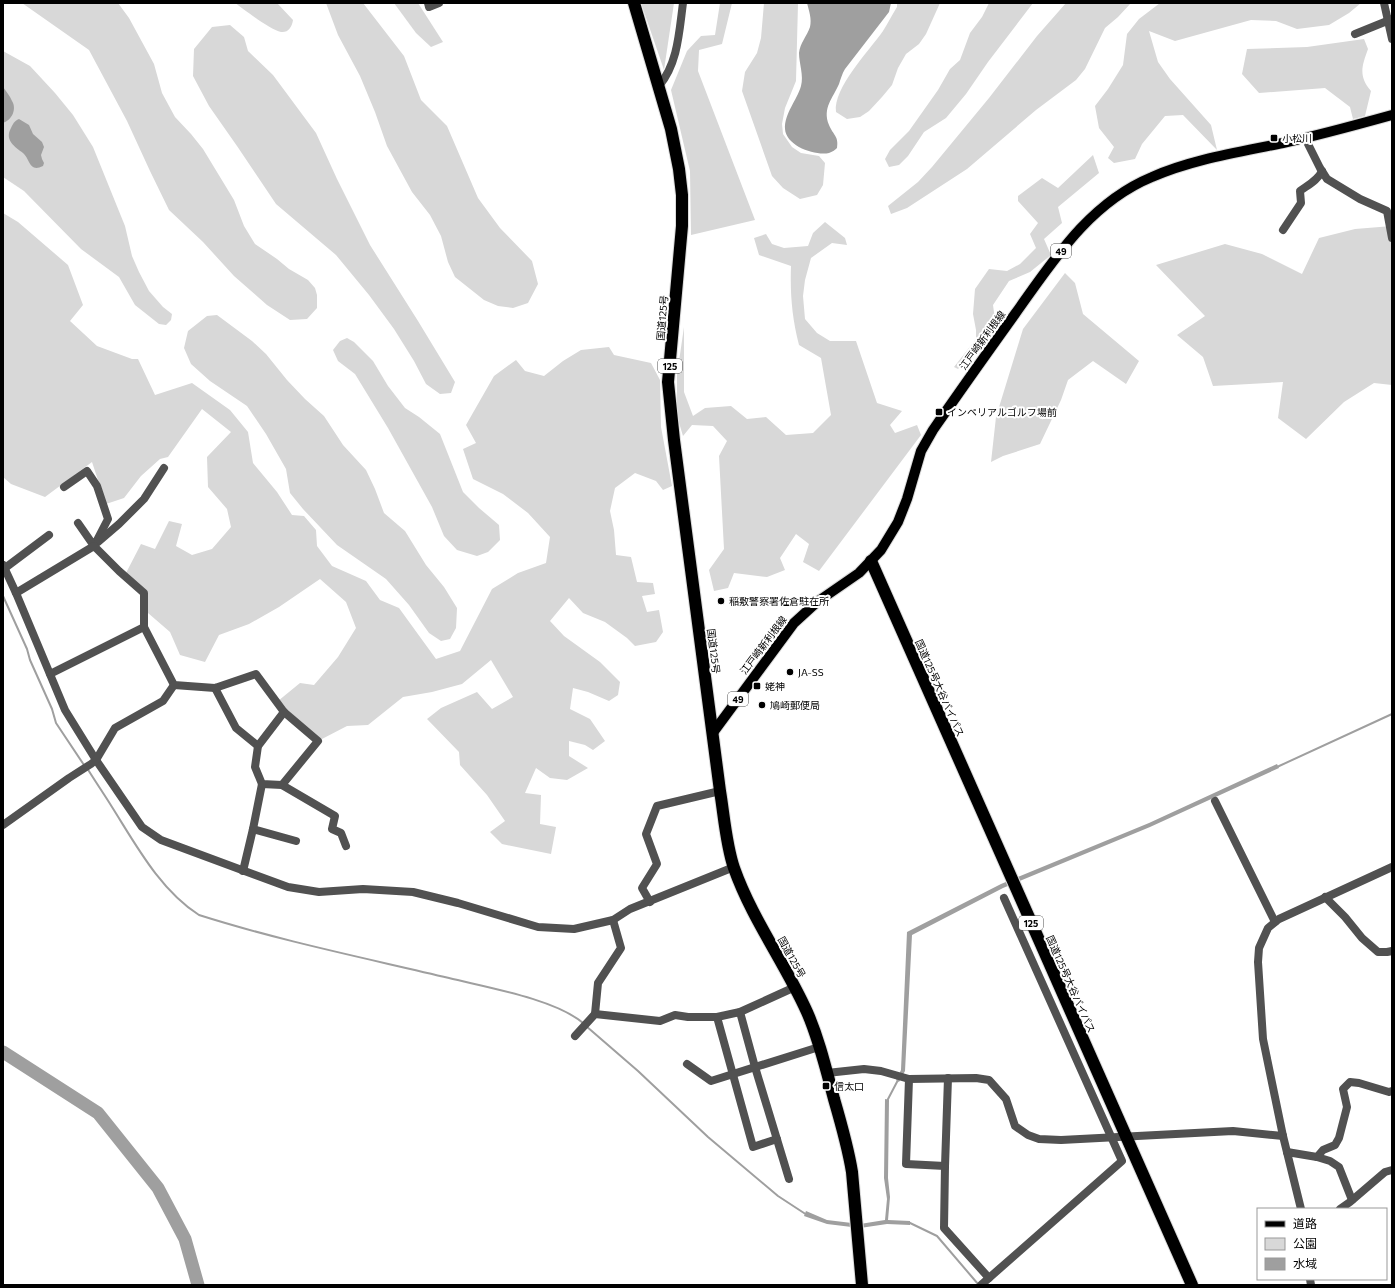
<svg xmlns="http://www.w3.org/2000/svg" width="1395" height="1288" viewBox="0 0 1395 1288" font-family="Commissioner,'Noto Sans JP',sans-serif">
<rect width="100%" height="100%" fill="#fff"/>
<g fill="#d8d8d8">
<polygon points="22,3 118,3 129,18 154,64 162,93 175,117 191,134 203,149 234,200 244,226 255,244 277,259 289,269 308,280 315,288 317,295 317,308 307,319 290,320 267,305 234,276 203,242 169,210 150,171 127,121 89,50"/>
<path d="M235 3H277L293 20C292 27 288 33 281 32 270 30 245 10 235 3Z"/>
<polygon points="326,3 363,3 404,56 421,100 447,126 478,198 500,228 532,261 538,284 528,303 513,308 498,306 484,300 455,277 448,262 441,236 430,215 412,192 387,146 375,112 360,76 338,35"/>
<polygon points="394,3 418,3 443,42 431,47 416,33"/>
<polygon points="641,3 674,3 664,70"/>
<polygon points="720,3 732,3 722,44 699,50 698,71 755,220 691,235 690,171 671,90 687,51 701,36 715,35"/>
<polygon points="764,3 798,3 796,81 785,108 782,124 783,134 792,147 801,153 819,156 825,163 823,185 817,195 800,199 783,188 772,176 742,91 745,72 757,53 761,38"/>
<path d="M897 3H940L926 34 919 44 906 54 898 68 892 85 882 97 869 111 860 117 847 119 836 112C833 88 869 51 883 31 888 23 892 15 897 7Z"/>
<polygon points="989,3 1033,3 988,62 966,94 946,118 924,132 908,156 899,165 889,167 885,159 890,150 909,131 938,90 950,69 960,60 970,33 982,17"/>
<polygon points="1066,3 1131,3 1118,17 1105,28 1085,69 1076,80 1036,110 967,169 907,208 891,214 888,206 918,182 932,167 989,98 1037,36"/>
<polygon points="1160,3 1361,3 1349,13 1329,25 1297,29 1276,21 1251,20 1175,41 1149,31 1158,62 1170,79 1211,125 1217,150 1183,115 1165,116 1142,144 1135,159 1114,163 1108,158 1114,147 1099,128 1095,106 1108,89 1123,65 1127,34 1139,19"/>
<polygon points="230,25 244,37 248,51 273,75 316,133 337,179 370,245 418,321 455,382 451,393 440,394 426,384 414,361 394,329 369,295 336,255 276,204 237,146 209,106 193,76 194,49 212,27"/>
<path d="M1364 39 1368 49C1362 66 1358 76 1371 91L1365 116 1353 119 1350 107 1325 88 1259 93 1242 74 1247 49 1307 47Z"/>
<polygon points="3,51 30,66 55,93 73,115 93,147 125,226 132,256 139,272 149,291 163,307 172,314 171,320 166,325 159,324 135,305 119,277 81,249 24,191 3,177"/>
<polygon points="1093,155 1099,173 1058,207 1062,223 1044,239 1051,255 1030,272 1009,281 993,305 996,327 958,369 954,367 976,339 976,330 973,314 975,289 989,269 1007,271 1020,264 1036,248 1030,234 1038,223 1018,201 1018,196 1042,178 1058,188"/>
<polygon points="3,213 18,222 68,265 83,305 70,321 97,346 132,359 138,359 155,395 192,383 230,410 248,432 253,463 277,492 292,515 304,516 316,530 317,546 332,566 366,581 380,600 399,608 436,659 460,651 492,589 518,573 546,563 550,537 528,513 503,494 473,479 463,449 476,443 466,425 494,376 516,360 525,371 544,376 563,361 581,350 609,347 614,355 651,363 660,380 661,427 672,486 663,490 656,481 635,473 615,488 610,511 614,530 616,555 631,557 637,582 653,583 655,594 642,596 647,612 659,610 663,632 656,642 635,646 627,638 605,622 583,613 569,598 550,621 564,636 600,662 620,682 618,695 609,701 588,692 573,688 570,709 590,719 605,741 593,750 585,745 569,741 569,756 588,768 567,780 550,778 536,768 525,793 541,795 540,824 556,827 551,854 502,844 490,832 505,821 487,795 460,765 459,752 427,719 441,708 477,692 492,709 513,697 491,660 462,684 432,692 403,697 368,725 347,726 320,740 278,701 300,683 314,685 338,657 356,628 346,602 320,579 279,607 249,624 219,635 205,662 180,655 170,632 148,613 148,592 126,573 141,544 155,549 169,521 182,524 176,546 192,555 212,549 231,527 227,509 208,487 207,457 231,432 202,409 168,457 160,459 141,476 124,498 106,504 92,462 45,497 11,484 3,477"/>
<path d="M825 222 845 238 847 245 832 243 811 258 805 280 803 296 805 319 817 333 830 341H856L877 403 902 411 890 425 895 433 917 425 921 435 819 571 803 562 809 544 796 534 780 558 785 570 767 577 734 573 728 588 714 591 709 570 724 549 719 456 727 441 713 426 692 425 683 436 677 416V375L684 327V392L693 416 705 408 731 406 747 419 766 417 786 435 813 433 831 415 821 358 799 345C792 318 790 294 791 266L759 255 754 238 766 234 772 244 784 248 808 246 813 233Z"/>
<polygon points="1392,226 1392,385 1374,383 1344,402 1306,439 1278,418 1283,382 1213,386 1203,357 1177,335 1205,316 1156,265 1225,244 1262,254 1302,274 1319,238 1355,229"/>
<polygon points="1065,273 1075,283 1083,314 1139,361 1126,384 1093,361 1068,380 1061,400 1040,444 1003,456 991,462 996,417 1023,329"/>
<polygon points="217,315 252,341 266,354 287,380 305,399 324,416 343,445 366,470 375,489 384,513 405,531 426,565 444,587 457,608 456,628 450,639 441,641 429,633 409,605 386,579 337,545 303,509 290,493 286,469 266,434 247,406 210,381 191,364 184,348 188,331 207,316"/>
<polygon points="347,338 354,342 373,361 388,386 405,408 419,417 440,434 463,492 479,508 499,525 500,540 488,552 477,556 457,550 444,536 432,507 388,428 355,374 338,361 333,350 340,341"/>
</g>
<g fill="#9f9f9f">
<path d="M807 3H891L889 12 845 69C842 74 841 78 839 84 833 98 822 108 829 125 833 135 839 136 837 148 835 150 832 152 829 153 815 156 786 146 785 129 784 114 797 100 801 86 804 76 799 63 799 53 800 43 807 36 810 27 812 19 809 11 807 3Z"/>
<path d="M3 87C6 91 10 96 12 101 17 109 12 120 3 123Z"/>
<path d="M19 119 29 125 33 134 42 142 44 147 41 155 42 159 44 163 43 166C29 173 30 159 23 153 15 147 4 140 11 128 13 124 14 121 19 119Z"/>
<polygon points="1277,764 1279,768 1150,827 1003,888 912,935 905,1071 899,1082 896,1080 901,1070 907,932 1001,884 1149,823"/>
<polygon points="885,1099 889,1100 888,1178 890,1197 888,1220 910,1221 910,1225 887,1224 860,1228 827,1224 804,1216 806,1211 827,1220 860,1224 885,1220 887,1199 884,1178"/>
</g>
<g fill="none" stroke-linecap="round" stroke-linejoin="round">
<g stroke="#9f9f9f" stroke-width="2">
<polyline points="3,596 27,649 30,660 52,709 56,723 84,765"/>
<polyline points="1277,767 1392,714"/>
<path d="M87 768C95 781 104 794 112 807 136 845 160 890 199 915 281 941 365 958 449 978 485 987 555 999 583 1023"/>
<polyline points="586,1026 638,1071 708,1137 778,1196 807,1215"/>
<polyline points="887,1101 898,1080"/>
<polyline points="908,1222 937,1236 978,1284"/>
</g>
<polyline stroke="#9f9f9f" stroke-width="13" points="3,1052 98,1113 158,1188 185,1239 198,1285"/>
<defs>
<path id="primary" d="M712 734 794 623 817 602 859 573 881 550 898 522 907 499 921 451 933 430C960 391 987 353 1015 314 1053 261 1089 203 1152 177 1193 159 1240 152 1283 143 1320 135 1356 125 1392 115"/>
<g id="highway">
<path d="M634 3 671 129 679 169 682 195V226L668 382 674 440 720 791C724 815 726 845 734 868 752 919 785 963 807 1012 819 1039 826 1069 834 1099 841 1123 848 1147 852 1172L862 1285"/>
<polyline points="871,561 1192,1285"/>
</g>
</defs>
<use href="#primary" stroke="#dbdbdb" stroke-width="12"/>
<use href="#highway" stroke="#dbdbdb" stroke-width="14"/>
<g stroke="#515151" stroke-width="8">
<polyline points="428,3 429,7 439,3"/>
<polyline points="1384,3 1392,39"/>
<polyline points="1355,34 1392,19"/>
<path d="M659 86C678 63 679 33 683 3"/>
<polyline points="1305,138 1320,168 1327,179 1360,199 1387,211 1392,238"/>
<path d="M1283 230 1301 203 1300 191C1308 185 1318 180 1322 171"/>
<polyline points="64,487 87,471 97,486 108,519 94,546 78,523"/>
<polyline points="98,542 119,524 144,499 164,468"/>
<polyline points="3,565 16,593 65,710 96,760 142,827 161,840 288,887 319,892 363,889 413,892 458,903 538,927 574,929 613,920 630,909 734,867"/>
<polyline points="5,568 49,535"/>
<polyline points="16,593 94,546 119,571 144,593 144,627 174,685 215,688 256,674 284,712 318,741 282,785"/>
<polyline points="50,674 144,627"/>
<polyline points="215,688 236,728 258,746"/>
<polyline points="284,712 258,746 255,767 262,784 282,785 335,816 332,829 341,833 346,846"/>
<polyline points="1215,801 1275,922"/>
<polyline points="3,825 69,778 91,764 96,760 115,728 163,701 174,685"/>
<polyline points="253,829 296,841"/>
<polyline points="243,871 253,829 262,784"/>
<polyline points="1325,897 1345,917 1362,938 1378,952 1387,952 1392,951"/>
<polyline points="650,902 642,888 657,864 646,834 657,806 720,791"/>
<polyline points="740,1012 755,1067 789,1179"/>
<polyline points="595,1014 598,983 621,948 613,920"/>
<polyline points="717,1017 753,1147 777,1139"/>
<polyline points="575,1036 595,1014 660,1021 675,1015 688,1017 717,1017 740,1012 795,987"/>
<polyline points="687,1064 711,1081 819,1047"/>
<polyline points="827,1073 864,1069 881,1071 909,1079 976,1078 989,1080 1006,1099 1015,1126 1028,1135 1039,1139 1061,1140 1233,1131 1283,1136"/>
<polyline points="948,1078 945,1166 944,1228 989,1278"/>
<polyline points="909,1079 906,1164 945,1166"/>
<polyline points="1287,1152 1317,1157 1323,1150 1335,1145 1339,1138 1347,1107 1343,1089 1350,1082 1359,1083 1389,1092 1392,1091"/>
<polyline points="1317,1157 1330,1161 1339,1167 1352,1200"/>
<polyline points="1301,1209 1283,1136 1263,1039 1258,962 1259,948 1268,928 1279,919 1392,867"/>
<polyline points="1340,1209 1350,1202 1385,1172 1392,1170"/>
<polyline points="1310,1279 1311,1285"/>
<polyline points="981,1285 1122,1161 1004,898"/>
</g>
<use href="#primary" stroke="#000" stroke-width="10"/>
<use href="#highway" stroke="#000" stroke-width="12"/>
</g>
<g fill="#000" stroke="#fff" stroke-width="1.5">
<rect x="1270" y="134" width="8" height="8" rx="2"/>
<rect x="935" y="408" width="8" height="8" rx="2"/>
<circle cx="721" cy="601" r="4"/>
<circle cx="790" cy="672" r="4"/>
<rect x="753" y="682" width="8" height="8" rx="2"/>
<circle cx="762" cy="705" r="4"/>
<rect x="822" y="1082" width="8" height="8" rx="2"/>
</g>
<g text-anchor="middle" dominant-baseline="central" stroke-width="4" stroke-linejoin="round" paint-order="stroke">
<g fill="#fff" stroke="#4c4c4c" stroke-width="1">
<rect x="1051" y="244" width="20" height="14" rx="3"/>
<rect x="658" y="359" width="24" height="14" rx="3"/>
<rect x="728" y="692" width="20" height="14" rx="3"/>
<rect x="1019" y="916" width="24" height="14" rx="3"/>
</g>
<g font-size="9" font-weight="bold" fill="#000">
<text x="1061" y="251">49</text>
<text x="670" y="366">125</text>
<text x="738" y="699">49</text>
<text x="1031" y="923">125</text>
</g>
<g font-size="10" fill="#000" stroke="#fff" text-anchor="start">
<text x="1282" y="138">小松川</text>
<text x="947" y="412">インペリアルゴルフ場前</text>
<text x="729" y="601">稲敷警察署佐倉駐在所</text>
<text x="798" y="672">JA-SS</text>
<text x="765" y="686">姥神</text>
<text x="770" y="705">鳩崎郵便局</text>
<text x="834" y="1086">信太口</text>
</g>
<g font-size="10" fill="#000" stroke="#fff">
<text transform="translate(662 318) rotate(-85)">国道125号</text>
<text transform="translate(982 340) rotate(-54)">江戸崎新利根線</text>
<text transform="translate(763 645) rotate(-53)">江戸崎新利根線</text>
<text transform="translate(714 651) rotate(83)">国道125号</text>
<text transform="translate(940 688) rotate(66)">国道125号大谷バイパス</text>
<text transform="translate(792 957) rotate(61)">国道125号</text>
<text transform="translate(1071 984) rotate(66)">国道125号大谷バイパス</text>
</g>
</g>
<rect width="1395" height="1288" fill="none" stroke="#000000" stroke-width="8"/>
<rect x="1257" y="1208" width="130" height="72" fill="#ffffff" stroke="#999999"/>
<rect x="1265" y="1221" width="20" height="6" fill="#000000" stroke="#999999"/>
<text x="1293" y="1228" font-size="12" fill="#000000">道路</text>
<rect x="1265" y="1238" width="20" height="12" fill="#d8d8d8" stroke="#999999"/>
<text x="1293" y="1248" font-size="12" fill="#000000">公園</text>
<rect x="1265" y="1258" width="20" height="12" fill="#9f9f9f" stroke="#999999"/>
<text x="1293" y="1268" font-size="12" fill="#000000">水域</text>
</svg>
